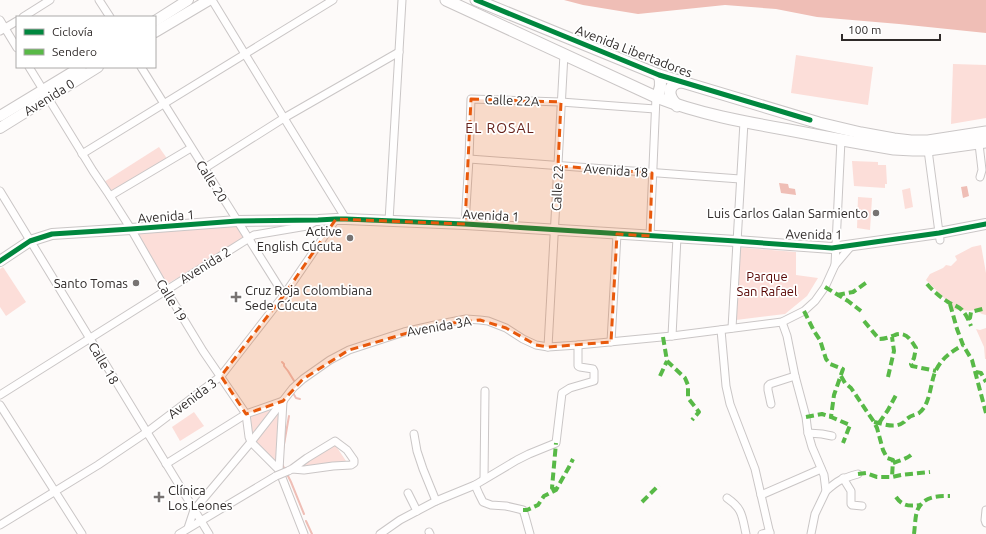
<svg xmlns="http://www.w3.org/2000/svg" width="986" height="534" viewBox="0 0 986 534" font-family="Ubuntu,sans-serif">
<rect width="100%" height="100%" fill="#fdfaf9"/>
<g fill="#fcded9">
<polygon points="796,55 873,67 868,105 791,93"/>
<polygon points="953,64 986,65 986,118 951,124"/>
<polygon points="159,147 168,160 111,194 104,182"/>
<polygon points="852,161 878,162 878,165 886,165 887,184 885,184 885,188 854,186"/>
<polygon points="910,188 913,207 905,209 902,190"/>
<polygon points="858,197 872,198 870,230 857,228"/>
<polygon points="237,224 245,239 167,284 136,231"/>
<path d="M981 245 986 273V315L982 314 975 310C967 312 961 309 953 310L945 299 926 280 930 274 943 268 946 265 951 266 957 260 955 256 972 247Z"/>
<polygon points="735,247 796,252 796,275 818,278 807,296 785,314 736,320"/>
<polygon points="3,267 26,302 6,316 0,307 0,269"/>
<polygon points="986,328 986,359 985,359 984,347 976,329 980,330"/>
<polygon points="280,409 277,467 256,441"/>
<polygon points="272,410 251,439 248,414"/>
<polygon points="194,412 204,426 180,441 172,427"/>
<polygon points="332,440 346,461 297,467"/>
</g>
<g fill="#efbeb6">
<polygon points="564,0 986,0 986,33 899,24 817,17 776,9 725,5 638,14 583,5"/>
<polygon points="779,183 788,184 789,188 795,189 796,195 781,193"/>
<polygon points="967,186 969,196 963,198 961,187"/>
</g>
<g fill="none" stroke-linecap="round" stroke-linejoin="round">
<g stroke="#efbeb6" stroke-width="2">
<polyline points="282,362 284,364 284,366 288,371 296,384"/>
<polyline points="293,393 296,398 300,399"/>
<polyline points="283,450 289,416"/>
<polyline points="282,464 291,482 304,514"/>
<polyline points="306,521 312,534"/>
</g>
<defs>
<g id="street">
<polyline points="99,0 110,17"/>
<polyline points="212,0 284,118 346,219"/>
<polyline points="23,17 50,0"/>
<polyline points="0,20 17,48"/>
<polyline points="0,31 17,21"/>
<polyline points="29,67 93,171 110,196 131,229 166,290 203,351 246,414 249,437 251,442 279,470 304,534"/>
<polyline points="141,67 284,295"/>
<polyline points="979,144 982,170 980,177"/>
<polyline points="928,150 940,240"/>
<polyline points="82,154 333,0"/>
<polyline points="469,159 740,179"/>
<polyline points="205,168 284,118 399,52"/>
<polyline points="0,191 209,534"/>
<polyline points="110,196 191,148"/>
<polyline points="389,221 402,0"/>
<polyline points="465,224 469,159 471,99 561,102 655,109"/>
<polyline points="650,236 656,97"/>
<polyline points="835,265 841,140"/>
<polyline points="782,322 787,336 795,376 806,417 808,433 812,447 824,475 826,491 815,514 811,534"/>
<polyline points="732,328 744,122"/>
<polyline points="721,330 726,386 730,404 755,469 770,534"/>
<polyline points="672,336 677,237"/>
<polyline points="611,342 617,234"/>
<polyline points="548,347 564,54"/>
<polyline points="0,395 254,235 307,226 318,220"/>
<polyline points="771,404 768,390 768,386 770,384 795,376"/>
<polyline points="0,405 82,534"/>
<polyline points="808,433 822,434 832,436"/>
<polyline points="414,434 417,451 423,469 436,501"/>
<polyline points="166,464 246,414 283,401"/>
<polyline points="279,470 283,401"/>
<polyline points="288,471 292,469 307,458 335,441 347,450 354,460 354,463 351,465 333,466 304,470 292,469"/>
<polyline points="843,478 851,491 851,504 852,505 862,506"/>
<polyline points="484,479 485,391"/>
<polyline points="475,485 479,494 483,502 491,505 506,506 523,510 525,516 530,534"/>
<path d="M826 491C838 480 843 478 858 474"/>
<polyline points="408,493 417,511"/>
<polyline points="761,495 821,469"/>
<path d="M727 498C743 509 742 516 746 534"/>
<polyline points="986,510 985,520 986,523"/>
<polyline points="0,525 98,465 147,432 221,376 284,295 336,219"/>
<polyline points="188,528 194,510 251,442 293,388 303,379 330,360 349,350 404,332 435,325 466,319 480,320 488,321 506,328 523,339 536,345 548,347 578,345 672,336 782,322 804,311 815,301 825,287 835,265 852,245"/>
<polyline points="429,532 430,534"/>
<polyline points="179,534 276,476"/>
<polyline points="380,534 400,520 436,501 475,485 517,460 529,454 556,443 562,393 570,388 594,381 594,371 593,369 580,367 578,366 578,345"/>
<polyline points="762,534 770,532"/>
</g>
<g id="secondary">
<polyline points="155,21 188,0"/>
<polyline points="155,32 209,0"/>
<polyline points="0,116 81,67"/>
<polyline points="0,128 98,67"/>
<polyline points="0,261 30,241 52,234 131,229 237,221 318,220 336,219 346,219 465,224 736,241 832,248 939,233 986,224"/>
</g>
<g id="primary">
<path d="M446 0 656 97C699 114 744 122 789 130 824 137 859 143 894 149L913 150H928L986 142"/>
<polyline points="476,0 659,75 819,123 861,133 894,139 911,141 928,141 986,132"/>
<path d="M656 97C661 90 662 83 659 75"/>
<path d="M677 106C675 103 672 100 671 97 667 88 675 81 683 82"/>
</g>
</defs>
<use href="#street" stroke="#cac6c6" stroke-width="9"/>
<use href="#secondary" stroke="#cac6c6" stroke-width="12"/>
<use href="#primary" stroke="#cac6c6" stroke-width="13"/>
<use href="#street" stroke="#fffefe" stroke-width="7"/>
<use href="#secondary" stroke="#fffefe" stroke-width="10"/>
<use href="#primary" stroke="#fffefe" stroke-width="11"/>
<defs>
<polyline id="street-bridge" points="276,476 288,471"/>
</defs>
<use href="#street-bridge" stroke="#cac6c6" stroke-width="9" stroke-linecap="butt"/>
<use href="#street-bridge" stroke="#fffefe" stroke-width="7"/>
<g stroke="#58b947" stroke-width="4" stroke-dasharray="8 4" stroke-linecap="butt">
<path d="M927 284C933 291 940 297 948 302 953 305 958 306 962 310 966 314 969 321 971 326"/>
<polyline points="825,287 848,301 861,311"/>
<polyline points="837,295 853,292 867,282"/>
<polyline points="950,304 957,329 963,345 972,360 986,413"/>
<polyline points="804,311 814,331 820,340 826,359 830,364 843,369 834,395 831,417"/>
<polyline points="968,319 970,318 971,312 986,308"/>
<path d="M864 321 879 339C885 339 890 337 895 335 906 331 911 340 916 348L914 358 911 364 912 366 936 371"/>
<polyline points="663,337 667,361 685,378 688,385 688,398 699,412 692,420"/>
<polyline points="976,372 981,373 986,382"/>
<polyline points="660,376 667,361"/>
<polyline points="841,376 845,383 851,388 874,422 877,428 883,450 887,458 893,460 892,477"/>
<polyline points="888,377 894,351 892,337"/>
<polyline points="806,417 822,414 831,417 850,425 843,443"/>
<path d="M874 422C884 424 895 429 904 422 905 421 906 419 908 418 911 415 916 415 919 413 931 404 930 382 936 370 943 357 951 352 963 345"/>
<polyline points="879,423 888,410 896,395"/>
<path d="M893 463C899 461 906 459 911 455"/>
<polyline points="858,474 866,473 877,477 892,477 901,475 930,472"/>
<polyline points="556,490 552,488 556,443"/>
<path d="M896 497C903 507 910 506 921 505"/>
<polyline points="642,502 659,485"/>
<polyline points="523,510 527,510 538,505 544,496 556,490 569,467 573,459"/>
<path d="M914 534C915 527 915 518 917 511 923 496 937 496 950 496"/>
</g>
<defs>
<g id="cycleway">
<polyline points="476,0 659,75 810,120"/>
<polyline points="0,261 30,241 52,234 131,229 237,221 318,220 336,219 346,219 465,224 736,241 832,248 939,233 986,224"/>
</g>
</defs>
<use href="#cycleway" stroke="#fff" stroke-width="8"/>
<use href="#cycleway" stroke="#00873e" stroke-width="5"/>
</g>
<path fill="#e8590c" fill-opacity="0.2" stroke="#e8590c" stroke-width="3" stroke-dasharray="8 5" stroke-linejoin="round" d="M471 99 561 102 558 166 652 173 650 236 617 234 611 342 548 347 536 345 506 328 480 320 435 325 349 350 303 379 283 401 246 414 221 376 284 295 336 219 465 224Z"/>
<g fill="#777372" stroke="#fff" stroke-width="1.5">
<circle cx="876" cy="213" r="4"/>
<circle cx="350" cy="238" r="4"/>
<circle cx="136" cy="283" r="4"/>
<path d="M234 291h4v4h4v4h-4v4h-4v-4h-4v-4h4z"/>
<path d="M157 491h4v4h4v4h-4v4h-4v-4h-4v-4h4z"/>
</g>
<g text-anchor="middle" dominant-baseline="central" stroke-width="3.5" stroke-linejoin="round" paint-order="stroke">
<g font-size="13" fill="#2f2a29" stroke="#fff">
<text transform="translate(634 51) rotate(21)">Avenida Libertadores</text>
<text transform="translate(49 97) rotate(-32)">Avenida 0</text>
<text transform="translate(512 100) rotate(2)">Calle 22A</text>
<text transform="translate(616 170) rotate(4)">Avenida 18</text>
<text transform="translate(212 181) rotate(58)">Calle 20</text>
<text transform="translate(557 188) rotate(-87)">Calle 22</text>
<text transform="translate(491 215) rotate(3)">Avenida 1</text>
<text transform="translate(166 216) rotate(-4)">Avenida 1</text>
<text transform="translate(814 234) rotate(1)">Avenida 1</text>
<text transform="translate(205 265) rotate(-32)">Avenida 2</text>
<text transform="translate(172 300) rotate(59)">Calle 19</text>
<text transform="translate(439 326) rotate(-10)">Avenida 3A</text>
<text transform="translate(104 363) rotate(59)">Calle 18</text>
<text transform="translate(192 398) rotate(-37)">Avenida 3</text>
</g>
<g font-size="13" fill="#2f2a29" stroke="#fff" text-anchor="end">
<text x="868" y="213">Luis Carlos Galan Sarmiento</text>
<text x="342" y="231">Active<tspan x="342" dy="15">English Cúcuta</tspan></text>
<text x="128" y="283">Santo Tomas</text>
<text x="245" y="290" text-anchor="start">Cruz Roja Colombiana<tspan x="245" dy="15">Sede Cúcuta</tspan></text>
<text x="168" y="490" text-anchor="start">Clínica<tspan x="168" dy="15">Los Leones</tspan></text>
</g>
<g font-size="13" fill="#570503" stroke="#fff">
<text x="767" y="276">Parque<tspan x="767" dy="15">San Rafael</tspan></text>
</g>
<g font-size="14" letter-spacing="1" fill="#65211a" stroke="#fff">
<text x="500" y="128">EL ROSAL</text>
</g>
</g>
<rect x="16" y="16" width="140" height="52" fill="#ffffff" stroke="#acaaa9"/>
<rect x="24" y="29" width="20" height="6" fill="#00873e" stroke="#acaaa9"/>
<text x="52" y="36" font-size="12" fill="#2f2a29">Ciclovía</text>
<rect x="24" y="49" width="20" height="6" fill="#58b947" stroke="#acaaa9"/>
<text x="52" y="56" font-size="12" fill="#2f2a29">Sendero</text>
<path d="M842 34v6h98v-6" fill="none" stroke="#2f2a29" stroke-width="2"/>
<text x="848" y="34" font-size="12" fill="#2f2a29" stroke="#ffffff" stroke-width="3" paint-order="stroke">100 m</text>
</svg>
